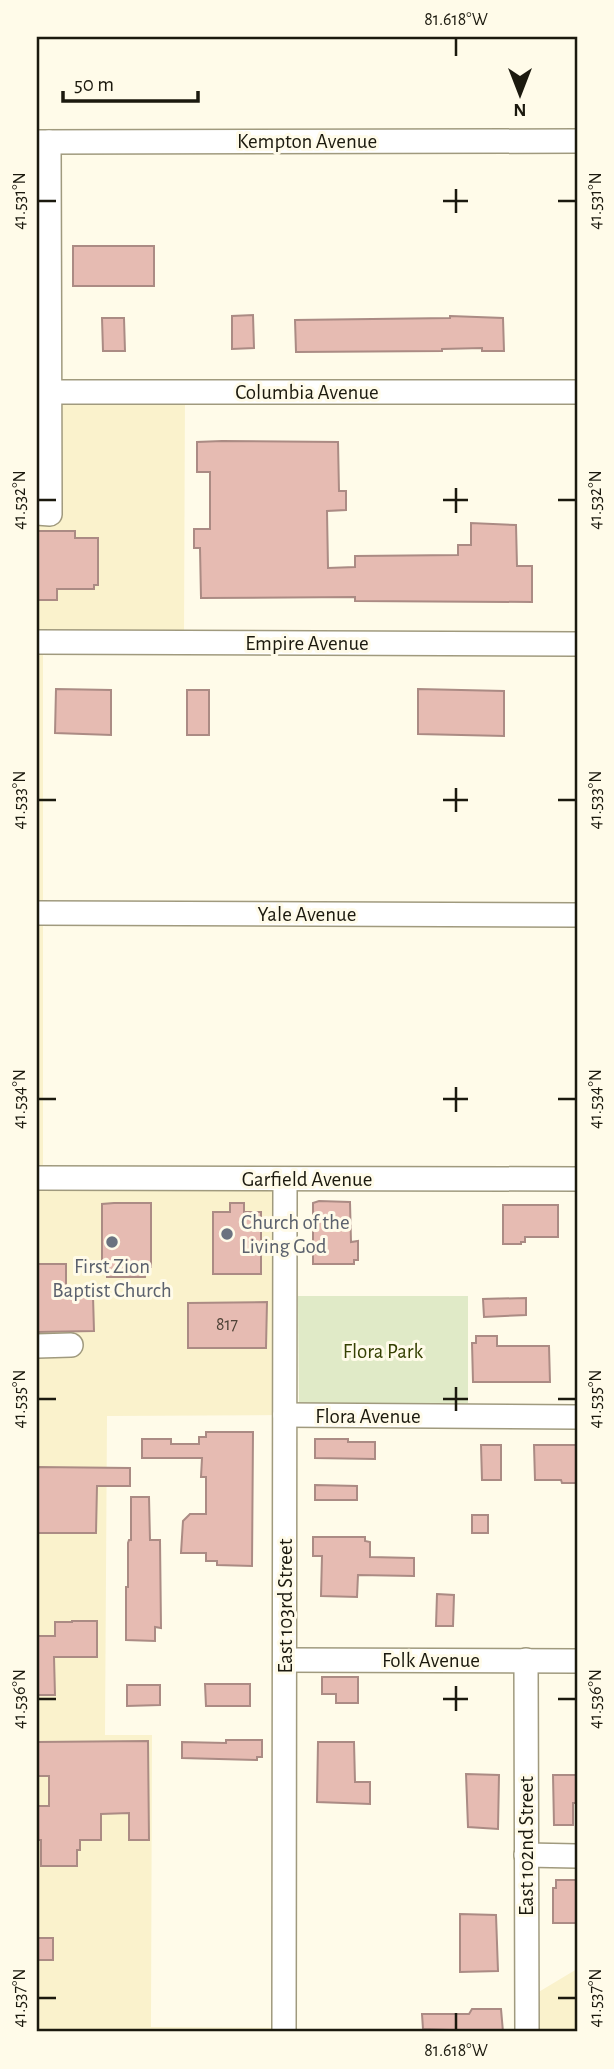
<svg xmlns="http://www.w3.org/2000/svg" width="614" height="2069" viewBox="0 0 614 2069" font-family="'Alegreya Sans',sans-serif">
<rect width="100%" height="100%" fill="#fffbe9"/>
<g fill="#faf2cc">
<polygon points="37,142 49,142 50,392 185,392 184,642 43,642 43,1178 285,1179 285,1415 107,1416 105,1735 152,1735 151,2027 284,2028 284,2032 37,2032"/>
<polygon points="577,1969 577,2032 527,2032 527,1999"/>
</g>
<polygon fill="#e0eac7" points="298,1296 468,1296 468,1403 299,1405"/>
<g fill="#e6bbb2" stroke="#ab8b84" stroke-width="2">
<rect x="73" y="246" width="81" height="40"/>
<polygon points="253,315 254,348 232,349 232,316"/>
<polygon points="450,316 503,318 504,351 482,351 482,348 442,349 442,351 296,352 295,320 450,318"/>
<polygon points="102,318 124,318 125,351 103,351"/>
<polygon points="222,441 338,442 339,491 346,491 346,510 327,511 328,568 355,567 355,556 458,555 458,545 471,545 471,523 516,525 517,566 532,566 532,602 355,601 355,597 201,598 200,548 194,548 194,529 210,529 210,472 197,472 197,442"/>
<polygon points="37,531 75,531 75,538 98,538 98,585 94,585 94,589 57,589 57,600 37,600"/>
<polygon points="56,689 111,690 111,735 55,733"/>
<polygon points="418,689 504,691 504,736 418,734"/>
<rect x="187" y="690" width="22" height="45"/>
<polygon points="319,1201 350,1202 351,1242 358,1241 358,1260 354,1260 354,1264 313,1264 313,1203"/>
<polygon points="114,1203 151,1203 151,1267 146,1267 145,1277 107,1277 107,1266 102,1266 102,1204"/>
<polygon points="230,1203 244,1203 244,1212 261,1212 261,1274 213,1274 213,1212 230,1212"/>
<polygon points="503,1205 558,1205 558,1237 525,1237 525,1242 521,1242 521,1244 503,1244"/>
<polygon points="37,1264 66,1264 66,1296 93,1296 94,1331 37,1332"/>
<polygon points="526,1298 526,1315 484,1317 483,1299"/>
<polygon points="267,1302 266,1348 188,1348 188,1303"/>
<polygon points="476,1336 497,1336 497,1346 549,1346 550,1382 473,1382 472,1343 476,1343"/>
<polygon points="206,1432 253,1432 252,1566 217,1565 217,1561 206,1561 206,1553 181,1553 183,1521 190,1514 206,1514 206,1477 201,1477 202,1458 142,1458 142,1439 171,1439 171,1444 199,1444 199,1437 206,1437"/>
<polygon points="315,1439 348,1439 348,1442 375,1442 375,1459 315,1458"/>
<polygon points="481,1445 501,1445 501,1480 482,1480"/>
<polygon points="534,1445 577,1445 577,1483 562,1483 561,1480 535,1480"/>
<polygon points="37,1467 130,1468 130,1486 97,1486 96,1533 37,1533"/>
<polygon points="315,1485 357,1486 357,1500 315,1500"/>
<polygon points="131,1497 149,1497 150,1540 160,1540 161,1628 155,1627 155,1641 126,1640 126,1587 128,1587 128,1543 129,1540 131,1540"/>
<rect x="472" y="1515" width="16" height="18"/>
<polygon points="313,1537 365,1537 365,1541 370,1542 370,1557 414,1558 414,1576 358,1575 357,1597 321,1596 322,1556 313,1556"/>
<polygon points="437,1594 454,1595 453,1626 436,1626"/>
<polygon points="72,1621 97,1621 97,1657 54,1657 55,1695 37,1695 37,1636 55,1636 55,1622 72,1622"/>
<polygon points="322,1677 358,1677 358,1703 336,1703 336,1694 322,1694"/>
<polygon points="205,1684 250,1684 250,1706 206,1706"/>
<polygon points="127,1685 160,1685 160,1705 127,1706"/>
<polygon points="226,1740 262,1740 262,1757 257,1757 257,1760 182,1758 182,1742 226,1743"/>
<polygon points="148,1741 149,1840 129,1840 129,1813 101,1814 101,1840 80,1840 80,1850 77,1850 77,1866 41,1866 41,1840 37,1840 37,1806 49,1806 49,1776 37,1776 37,1742"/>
<polygon points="318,1742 354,1742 355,1782 370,1782 370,1804 317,1802"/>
<polygon points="466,1774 499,1775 498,1829 468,1827"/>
<polygon points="553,1775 577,1775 577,1803 573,1803 573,1825 554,1825"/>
<polygon points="556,1880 577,1880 577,1923 553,1923 553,1888 556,1888"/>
<polygon points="460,1914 496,1915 498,1971 460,1972"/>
<rect x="37" y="1938" width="16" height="22"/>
<polygon points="472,2009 501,2009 503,2032 423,2029 422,2014 469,2014"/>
</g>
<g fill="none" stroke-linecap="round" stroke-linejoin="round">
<defs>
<g id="minor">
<polyline points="37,142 577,141"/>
<polyline points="37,392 577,392"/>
<polyline points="37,513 50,514 49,142"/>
<polyline points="37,642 577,644"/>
<polyline points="37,913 577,915"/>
<polyline points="37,1178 577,1179"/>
<polyline points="37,1346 71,1345"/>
<polyline points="285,1415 577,1417"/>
<polyline points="285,1660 577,1661"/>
<polyline points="526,1660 527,2032"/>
<polyline points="526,1855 577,1856"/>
<polyline points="284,2032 285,1179"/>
</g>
</defs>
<use href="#minor" stroke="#a09a7e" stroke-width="26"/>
<use href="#minor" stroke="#fff" stroke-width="23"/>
</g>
<path fill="none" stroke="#1b190e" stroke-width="2.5" d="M456 38V56M456 189V213M38 201H56M443 201H468M558 201H576M456 488V513M38 500H56M443 500H468M558 500H576M456 788V812M38 800H56M443 800H468M558 800H576M456 1087V1112M38 1099H56M443 1099H468M558 1099H576M456 1387V1411M38 1399H56M443 1399H468M558 1399H576M456 1686V1711M38 1699H56M443 1699H468M558 1699H576M38 1998H56M558 1998H576M456 2013V2030"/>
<g fill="#6b7280" stroke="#fffbe9" stroke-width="2.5">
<circle cx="227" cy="1234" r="7"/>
<circle cx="112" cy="1242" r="7"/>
</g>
<g text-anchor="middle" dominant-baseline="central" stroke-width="6" stroke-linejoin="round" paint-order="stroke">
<g font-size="18" fill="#4e4237">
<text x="227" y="1325">817</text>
</g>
<g font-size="21" fill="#1b190e" stroke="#fffbe9">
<text x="307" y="141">Kempton Avenue</text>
<text x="307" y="392">Columbia Avenue</text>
<text x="307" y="643">Empire Avenue</text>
<text x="307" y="914">Yale Avenue</text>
<text x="307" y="1179">Garfield Avenue</text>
<text x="368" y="1416">Flora Avenue</text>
<text transform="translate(285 1606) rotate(-90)">East 103rd Street</text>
<text x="431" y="1660">Folk Avenue</text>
<text transform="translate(526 1846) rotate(-90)">East 102nd Street</text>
</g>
<g font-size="21" fill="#5b616d" stroke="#fffbe9" text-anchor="start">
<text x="241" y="1222">Church of the<tspan x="241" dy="24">Living God</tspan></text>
<text x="112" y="1266" text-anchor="middle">First Zion<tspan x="112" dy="24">Baptist Church</tspan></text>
</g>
<g font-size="21" fill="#354002" stroke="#fffbe9">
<text x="383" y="1351">Flora Park</text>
</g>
</g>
<rect width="614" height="2069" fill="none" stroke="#fffbe9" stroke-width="77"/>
<g transform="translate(520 94) rotate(180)" stroke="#fffbe9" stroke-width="5" paint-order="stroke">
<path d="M0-5L12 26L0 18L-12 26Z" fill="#1b190e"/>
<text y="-10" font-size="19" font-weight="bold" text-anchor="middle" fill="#1b190e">N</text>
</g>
<path d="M63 91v10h135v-10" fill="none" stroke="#1b190e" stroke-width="3.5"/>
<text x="74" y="91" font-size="21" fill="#1b190e" stroke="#fffbe9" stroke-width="5" paint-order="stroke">50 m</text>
<rect x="38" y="38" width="538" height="1992" fill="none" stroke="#1b190e" stroke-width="2.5"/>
<g font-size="18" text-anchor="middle" fill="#1b190e">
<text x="456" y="25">81.618°W</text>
<text transform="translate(595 201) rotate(-90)" y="6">41.531°N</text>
<text transform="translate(19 201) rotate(-90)" y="6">41.531°N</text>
<text transform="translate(595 500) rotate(-90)" y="6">41.532°N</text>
<text transform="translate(19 500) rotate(-90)" y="6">41.532°N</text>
<text transform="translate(595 800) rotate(-90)" y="6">41.533°N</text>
<text transform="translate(19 800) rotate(-90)" y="6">41.533°N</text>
<text transform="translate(19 1099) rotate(-90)" y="6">41.534°N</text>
<text transform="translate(595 1099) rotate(-90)" y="6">41.534°N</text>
<text transform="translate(19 1399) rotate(-90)" y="6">41.535°N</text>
<text transform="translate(595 1399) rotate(-90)" y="6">41.535°N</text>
<text transform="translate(19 1699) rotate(-90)" y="6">41.536°N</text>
<text transform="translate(595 1699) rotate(-90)" y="6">41.536°N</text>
<text transform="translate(595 1998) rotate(-90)" y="6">41.537°N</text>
<text transform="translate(19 1998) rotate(-90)" y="6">41.537°N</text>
<text x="456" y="2056">81.618°W</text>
</g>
</svg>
